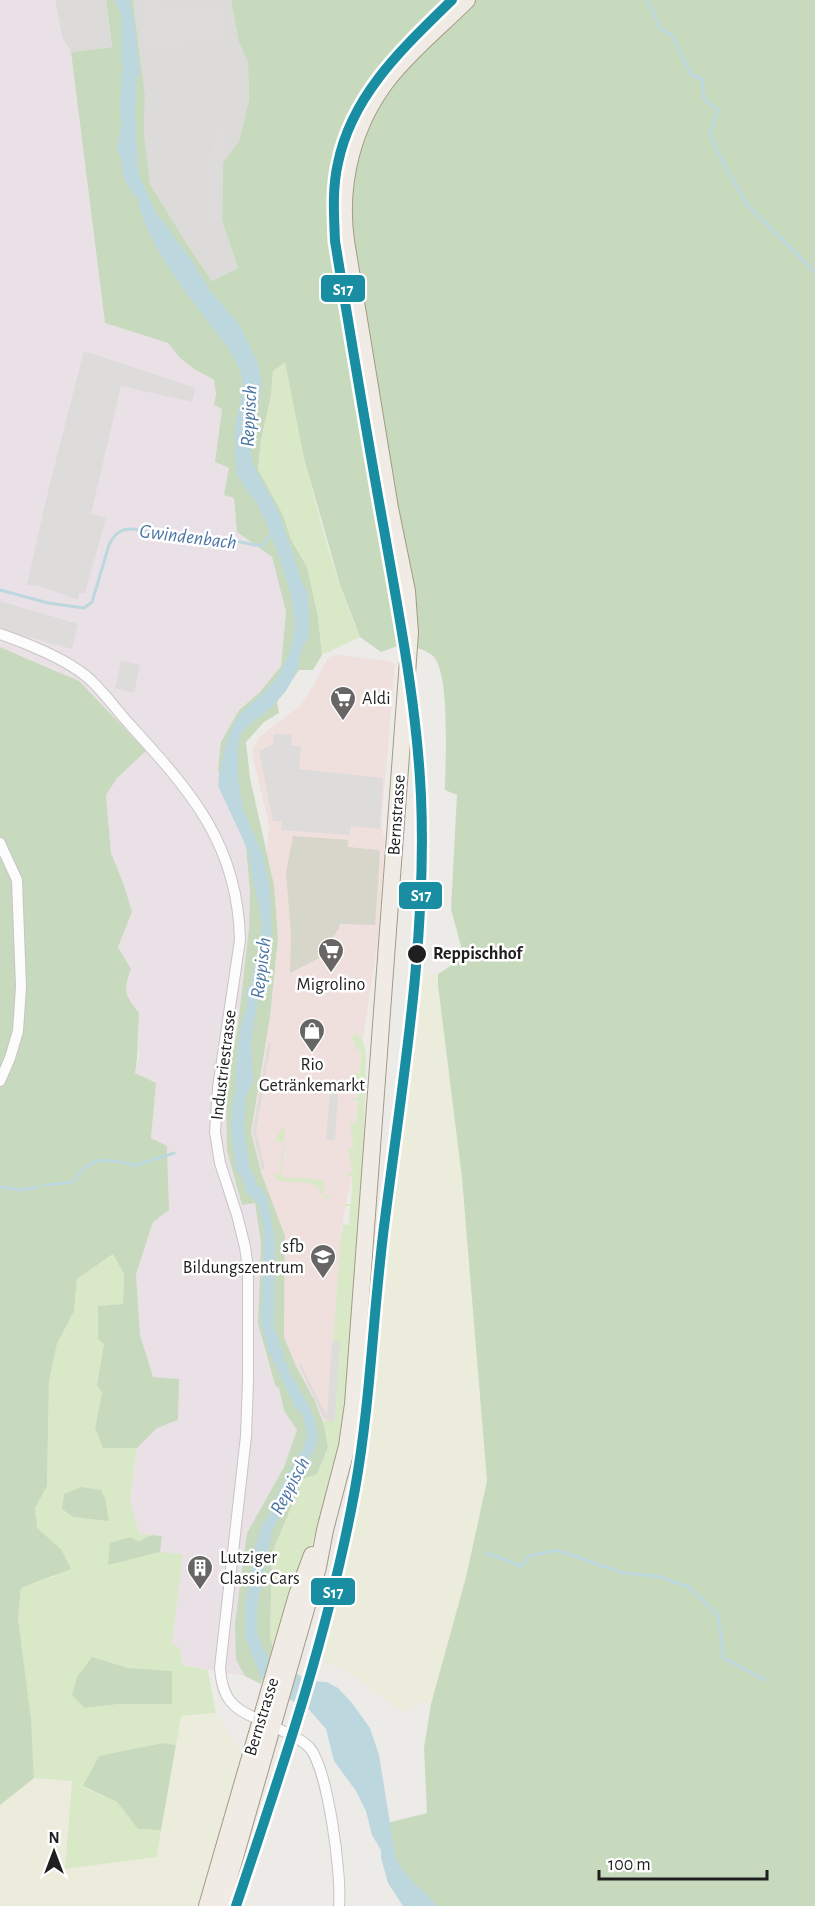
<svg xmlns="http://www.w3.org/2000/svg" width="815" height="1906" viewBox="0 0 815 1906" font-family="'Alegreya Sans',sans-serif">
<rect width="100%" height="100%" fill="#edebe8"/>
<g fill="#dcdbd9">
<polygon points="55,0 106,0 112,47 71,52 62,37"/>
<polygon points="133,0 231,0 239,43 248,62 249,99 239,141 223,163 222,221 238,268 212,281 187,244 150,184 144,133 145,95"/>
</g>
<polygon fill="#efe0de" points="337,655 389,661 395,664 381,828 385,839 378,941 361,1050 352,1176 342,1225 333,1341 335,1421 323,1421 315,1401 296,1366 284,1337 285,1236 261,1172 251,1132 270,1017 278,938 274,885 267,853 269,824 253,758 253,750 258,738 299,707 314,685 326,661 331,656"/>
<polygon fill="#eae1e6" points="0,0 55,0 62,37 71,52 105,323 168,343 180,358 194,369 214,380 216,394 214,405 222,409 215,462 229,468 234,498 237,532 272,557 286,612 281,666 260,692 238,710 227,799 246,847 250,892 249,928 238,1025 229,1071 226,1100 227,1151 242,1204 255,1202 261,1243 258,1324 266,1356 275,1385 279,1388 284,1411 297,1430 284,1467 247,1533 236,1660 245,1676 183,1665 180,1649 172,1644 183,1555 160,1552 162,1536 139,1534 130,1500 137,1448 157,1428 179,1379 153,1378 140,1335 136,1274 153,1222 169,1210 167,1147 151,1138 156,1083 135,1074 139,1056 137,1029 139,1013 129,1001 125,984 131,969 118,947 132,912 124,885 111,853 106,795 117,778 145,751 56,670 0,647"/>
<polygon fill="#d6d6ca" points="293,836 348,840 348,847 378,850 380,852 375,925 340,924 339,928 319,958 290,973 291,933 286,873"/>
<g fill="#ececdc">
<polygon points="422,974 438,974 438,985 462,1178 487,1480 466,1577 431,1704 418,1702 405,1714 345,1670 321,1660 343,1582 359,1507 373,1422 386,1255 418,1018"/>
<polygon points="216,1713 242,1753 198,1906 0,1906 0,1805 34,1778 72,1781 156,1857 181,1716"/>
</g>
<g fill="#d9e9c8" fill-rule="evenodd">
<path d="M285 361C304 454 322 550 360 637L322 655 318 617 307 567 291 538 283 515 258 469 261 441 271 396 273 371Z"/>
<path d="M354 1034H357C365 1040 365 1048 366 1059L363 1170 348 1383 341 1436 332 1480 317 1530 289 1601 275 1648 270 1639 272 1553 303 1479 317 1473 328 1447 323 1421H335L339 1342H333L341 1233 343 1232 342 1224 349 1225 350 1206H343V1204H351L352 1176 346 1175V1173H353L348 1150V1148H354L350 1125V1123H356L358 1100H352V1098H358L353 1074 354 1073H360L361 1050 355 1049 354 1041H350Z"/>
<path d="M285 1127 282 1177 324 1180 323 1195 331 1196 328 1199 323 1197 319 1188C303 1177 285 1187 274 1177L273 1174 280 1175 283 1142H276C276 1137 280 1129 285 1127Z"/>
<path d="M113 1254 124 1274 123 1304 99 1306 104 1344 97 1384 102 1393 95 1428 103 1448H137L130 1500 139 1533 151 1535 108 1564 160 1552 183 1554 172 1644 180 1648 183 1665 208 1670 216 1713 181 1716 176 1745 163 1743 83 1787 117 1802 138 1829 161 1830 157 1857 65 1869 72 1781 34 1778 31 1721 18 1618 21 1588 55 1576 61 1549 36 1528 35 1508 47 1486 49 1381 57 1344 74 1311 77 1279ZM92 1658 128 1668 119 1704 85 1708Z"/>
</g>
<g fill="#c8dabe">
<path d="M106 0H133L145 95 144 133 150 184 187 244 212 281 238 268 222 221 223 163 239 141 249 99 248 62 239 43 231 0H815V1906H410L379 1825 427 1813 424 1748 431 1704 466 1577 487 1481 462 1178 438 985V974L449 967 463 954 451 909 457 795 445 790C445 764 451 670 432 655 425 650 414 647 406 643L381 652 360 637 340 585 304 458 285 362 273 371 271 396 261 440 258 469 283 515 291 539 307 567 318 617 322 655 313 670H299L277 702 279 713 264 722 246 742 250 778 274 885 278 938 270 1017 251 1132 261 1172 285 1236 284 1337 296 1366 315 1401 324 1425 328 1447 317 1474 303 1479 272 1553 270 1638 273 1646 261 1684 245 1676 236 1660 235 1624 243 1563 247 1533 284 1467 297 1430 284 1411 279 1388 275 1385 258 1324 261 1243 255 1203 242 1205 227 1151 226 1100 229 1071 238 1025 249 928 250 892 246 847 227 799 218 770 221 742 239 710 260 692 281 666 286 612 272 557 237 532 234 498 224 495 229 468 215 462 222 409 214 405 216 394 214 380 194 369 180 358 168 343 105 323 71 52 112 47Z"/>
<path d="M0 647 79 681 146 751 117 778 106 795 111 853 124 885 132 912 118 947 131 969C123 990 125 996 139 1013 137 1033 139 1053 135 1073L156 1083 151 1138 167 1146 169 1210 153 1222 136 1274 140 1335 153 1377 179 1379 178 1420 157 1428 137 1448H103L95 1428 102 1393 97 1385 104 1344 98 1339V1306L123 1304 124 1274 113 1254 77 1279 74 1311 57 1344 49 1381 47 1486 35 1508 37 1528 61 1549 71 1569 21 1588 18 1618 31 1719 34 1778 0 1805Z"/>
<polygon points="81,1487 101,1490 105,1498 109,1521 73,1517 62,1509 64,1494"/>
<polygon points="151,1535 162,1536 160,1552 108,1565 110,1543 131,1537 139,1542"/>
<polygon points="92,1657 128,1668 172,1671 172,1704 119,1704 85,1708 72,1695 77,1677"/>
<polygon points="163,1743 176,1745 161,1830 138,1829 117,1802 83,1786 99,1756"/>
</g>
<g fill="#dddcdb">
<polygon points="141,3 191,5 192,12 224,10 226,40 144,48"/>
<polygon points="213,123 222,123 218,223 209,222"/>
<polygon points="84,351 196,388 192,402 121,386 91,514 106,518 85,593 79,593 78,600 36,585 27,585 49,487"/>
<polygon points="0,601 78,624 72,649 0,629"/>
<polygon points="121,661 140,665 134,693 115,688"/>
<polygon points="274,734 292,735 291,745 301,747 299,769 383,778 380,829 351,826 349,835 281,830 282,821 273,821 259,751 273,744"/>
<polygon points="268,1043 271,1043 256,1131 265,1169 262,1170 253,1131"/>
<polygon points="331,1080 339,1080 335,1140 326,1140"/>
<polygon points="332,1342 340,1342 335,1421 327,1421 327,1418 324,1419 299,1365 301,1364 327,1417"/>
</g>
<path fill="#bdd7df" d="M115 0H129L134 18 140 73 136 78 135 111 138 172 154 210 193 262 208 288 241 327 257 361 262 384 250 451 254 466 279 513 303 584 308 593 309 638 303 645 296 673 286 691 272 707 242 731 238 744V777L243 809 263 856 270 890 272 943 263 983 260 986 251 1044 253 1080 246 1098 244 1128 249 1166 256 1180V1185L261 1187 267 1197 275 1239 274 1327 284 1354V1362L288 1363 290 1375 293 1378C306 1400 320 1419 317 1445L272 1531 257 1606V1633L265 1653 302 1677 311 1681 327 1682 338 1688 352 1703 370 1728 379 1755 396 1860 411 1880 438 1906H403L388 1883 381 1858V1850L372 1835 366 1811 356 1791 334 1761 326 1729 306 1706 292 1701 262 1679 246 1640V1601L255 1549 262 1524 268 1517 280 1488 304 1447 307 1434 303 1416 295 1407 267 1348 261 1322 264 1231 258 1204 246 1192 242 1177 236 1171 231 1128 233 1101 237 1089 235 1083 239 1037 243 1017 247 1008 246 988 250 986 260 944 262 924 247 848 219 788C217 779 220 772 222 762 225 746 229 729 239 716 250 703 265 693 275 680 287 664 295 641 295 621 294 594 271 529 257 504 252 495 237 479 236 470 235 455 234 436 236 421 241 393 249 387 235 360 229 348 219 337 211 326 183 288 147 245 137 197L133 194 124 178 121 158 117 148 122 125 120 112 122 71 121 15Z"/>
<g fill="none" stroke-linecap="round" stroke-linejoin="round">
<g stroke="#bdd7df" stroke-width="3">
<polyline points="647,0 661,29 672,35 692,76 702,79 704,99 718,110 710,133 718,153 747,205 815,272"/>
<path d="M0 590 48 603 84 608 92 602 109 545C114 535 120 528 133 529L207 540 223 538 254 545H263L272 534"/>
<path d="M46 1185 72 1182 85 1167 98 1160C109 1162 124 1160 134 1166L174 1153"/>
<polyline points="0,1187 21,1190 38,1187"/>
<polyline points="487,1553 521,1566 529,1556 557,1550 623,1573 657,1576 689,1587 718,1616 724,1658 765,1680"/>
</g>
<defs>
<g id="street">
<path d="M0 634C26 643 65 659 86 676 103 690 116 710 132 727 192 793 238 845 240 940L218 1088 215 1132 220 1163 237 1215 245 1247 248 1268V1381L246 1436 220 1668C222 1698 232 1709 260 1720"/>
<polyline points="0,843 17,880 21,987 18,1031 10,1058 0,1081"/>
<path d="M273 1726C285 1733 299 1737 309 1747 328 1768 342 1876 339 1906"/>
</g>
<g id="primary">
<polyline points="207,1906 297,1595 312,1555"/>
<path d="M221 1906 318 1567 325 1530 347 1446 353 1404 410 633 407 591 390 508 346 241C338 183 353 124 389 78 412 49 442 25 467 0"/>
</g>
</defs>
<use href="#street" stroke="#c6c5c4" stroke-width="12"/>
<use href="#primary" stroke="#a39a85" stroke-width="18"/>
<use href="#street" stroke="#fcfcfc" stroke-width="10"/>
<use href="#primary" stroke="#f0ece5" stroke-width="16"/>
<defs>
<path id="rail-1" d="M236 1906C282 1769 329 1632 355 1489 371 1400 373 1309 385 1219 403 1078 427 938 421 796 417 708 400 621 385 535 367 437 351 339 335 241 334 215 332 189 338 163 352 94 404 47 452 0"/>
</defs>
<use href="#rail-1" stroke="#fff" stroke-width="15"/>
<use href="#rail-1" stroke="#198ea3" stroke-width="10"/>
</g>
<defs>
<symbol id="supermarket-pin" viewBox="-11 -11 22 30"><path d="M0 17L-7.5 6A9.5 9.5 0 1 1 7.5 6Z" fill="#676665" stroke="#fff"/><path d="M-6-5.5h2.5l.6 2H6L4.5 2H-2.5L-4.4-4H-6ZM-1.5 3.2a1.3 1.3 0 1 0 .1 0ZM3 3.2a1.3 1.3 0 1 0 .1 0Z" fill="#fff"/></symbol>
<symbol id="shop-pin" viewBox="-11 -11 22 30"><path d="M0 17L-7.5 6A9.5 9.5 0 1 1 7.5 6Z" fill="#676665" stroke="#fff"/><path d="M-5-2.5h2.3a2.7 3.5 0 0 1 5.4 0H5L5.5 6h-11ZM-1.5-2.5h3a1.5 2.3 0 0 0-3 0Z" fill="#fff"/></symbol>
<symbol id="school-pin" viewBox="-11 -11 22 30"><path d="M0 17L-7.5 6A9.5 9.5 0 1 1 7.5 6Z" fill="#676665" stroke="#fff"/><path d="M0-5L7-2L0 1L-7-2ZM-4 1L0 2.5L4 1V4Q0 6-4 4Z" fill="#fff"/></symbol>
<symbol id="building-pin" viewBox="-11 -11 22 30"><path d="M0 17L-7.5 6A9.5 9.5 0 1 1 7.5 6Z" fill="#676665" stroke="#fff"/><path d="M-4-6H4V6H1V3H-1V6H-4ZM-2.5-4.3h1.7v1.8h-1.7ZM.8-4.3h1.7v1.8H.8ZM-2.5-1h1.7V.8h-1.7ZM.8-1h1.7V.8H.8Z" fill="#fff"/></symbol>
</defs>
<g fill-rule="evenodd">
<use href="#supermarket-pin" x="328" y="684" width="30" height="40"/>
<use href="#supermarket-pin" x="316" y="936" width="30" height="40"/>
<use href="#shop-pin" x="297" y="1016" width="30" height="40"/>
<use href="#school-pin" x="308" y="1242" width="30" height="40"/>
<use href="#building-pin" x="185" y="1553" width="30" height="40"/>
</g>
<circle fill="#1f1f1f" stroke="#fff" stroke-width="2" cx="417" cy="954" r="10"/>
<g text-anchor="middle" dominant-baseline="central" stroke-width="5" stroke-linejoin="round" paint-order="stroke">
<g font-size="18" fill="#1f1f1f" stroke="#fff" text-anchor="start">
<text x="362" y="699">Aldi</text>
<text x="331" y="985" text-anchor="middle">Migrolino</text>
<text x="312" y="1065" text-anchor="middle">Rio<tspan x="312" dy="21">Getränkemarkt</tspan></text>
<text x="304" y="1247" text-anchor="end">sfb<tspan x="304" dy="21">Bildungszentrum</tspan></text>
<text x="220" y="1558">Lutziger<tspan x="220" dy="21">Classic Cars</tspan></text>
</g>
<g font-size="18" fill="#1f1f1f" stroke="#fff">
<text transform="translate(397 815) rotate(-86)">Bernstrasse</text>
<text transform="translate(224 1065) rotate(-83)">Industriestrasse</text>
<text transform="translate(262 1717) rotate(-73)">Bernstrasse</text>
</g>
<g font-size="18" font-weight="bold" fill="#1f1f1f" stroke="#fff" text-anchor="start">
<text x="433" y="954">Reppischhof</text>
</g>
<g font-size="20" font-style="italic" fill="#4b75a4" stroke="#fff">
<text transform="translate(249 416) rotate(-87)">Reppisch</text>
<text transform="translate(188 537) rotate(7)">Gwindenbach</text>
<text transform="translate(261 968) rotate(-83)">Reppisch</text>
<text transform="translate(290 1486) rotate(-62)">Reppisch</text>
</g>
</g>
<g stroke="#fff" stroke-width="2">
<rect x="320" y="274" width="46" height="29" rx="6" fill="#198ea3"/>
<rect x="398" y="881" width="45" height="29" rx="6" fill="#198ea3"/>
<rect x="310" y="1577" width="46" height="29" rx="6" fill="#198ea3"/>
</g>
<g font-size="16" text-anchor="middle" font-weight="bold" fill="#fff">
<text x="343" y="295">S17</text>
<text x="421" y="901">S17</text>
<text x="333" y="1598">S17</text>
</g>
<g transform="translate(54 1852)" stroke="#ffffff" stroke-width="4.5" paint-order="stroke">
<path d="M0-4.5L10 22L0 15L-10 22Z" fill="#1f1f1f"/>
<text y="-9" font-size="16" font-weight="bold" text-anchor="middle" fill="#1f1f1f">N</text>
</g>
<path d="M599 1870v9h168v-9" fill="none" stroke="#1f1f1f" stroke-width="3"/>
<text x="608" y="1870" font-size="18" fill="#1f1f1f" stroke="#ffffff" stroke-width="4.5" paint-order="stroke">100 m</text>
</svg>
